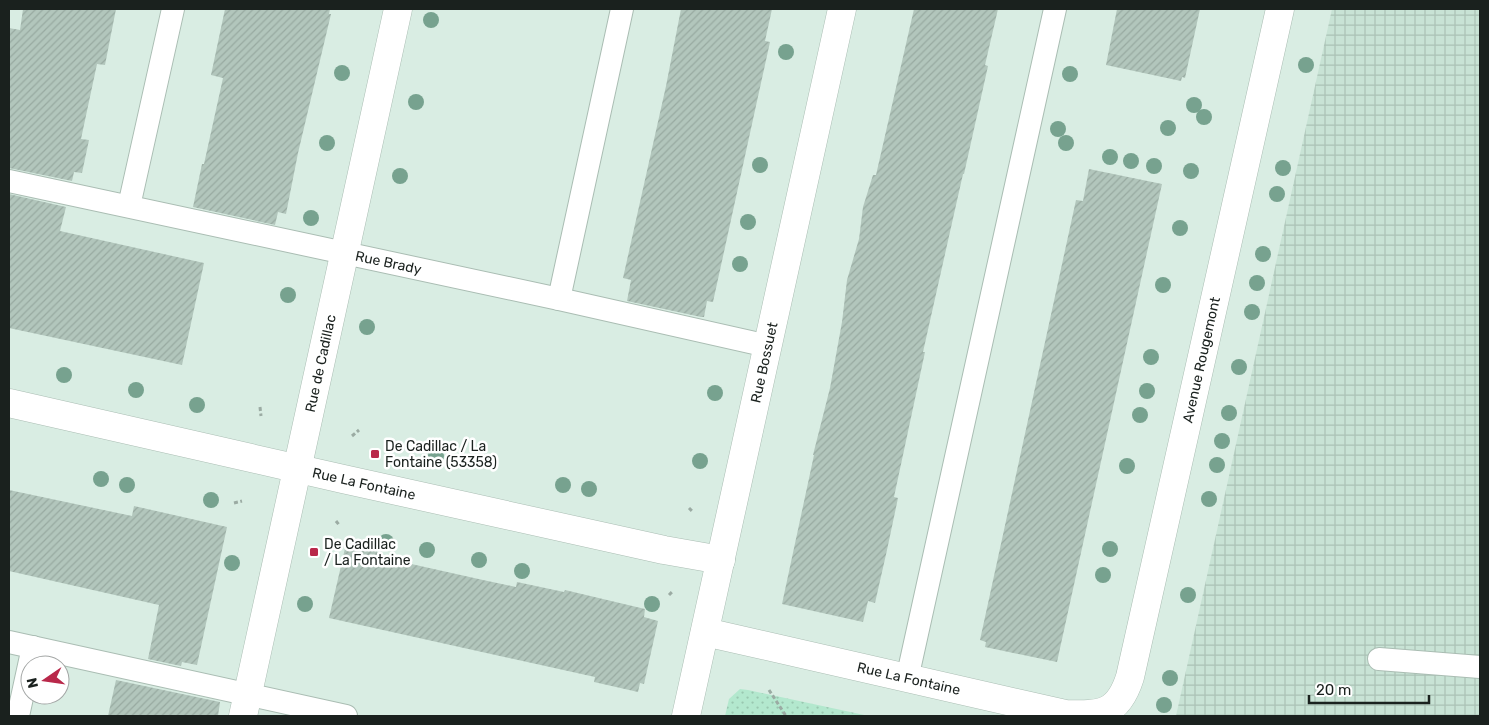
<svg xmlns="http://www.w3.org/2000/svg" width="1489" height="725" viewBox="0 0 1489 725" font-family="Rubik,sans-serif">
<defs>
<pattern id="industrial-grid" width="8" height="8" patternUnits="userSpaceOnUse" patternTransform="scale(1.25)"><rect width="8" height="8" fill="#c8e3d5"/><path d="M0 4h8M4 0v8" fill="none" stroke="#abc2b6"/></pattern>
<pattern id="park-dots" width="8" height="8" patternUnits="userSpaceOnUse" patternTransform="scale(1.25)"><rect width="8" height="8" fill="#b3e8ce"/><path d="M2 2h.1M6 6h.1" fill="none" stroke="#99c7b0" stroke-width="1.8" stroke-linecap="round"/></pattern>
<pattern id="building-hatch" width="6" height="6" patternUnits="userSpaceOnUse" patternTransform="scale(1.25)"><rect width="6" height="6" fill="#b2c6bc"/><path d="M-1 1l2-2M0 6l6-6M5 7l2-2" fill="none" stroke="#98aaa1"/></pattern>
</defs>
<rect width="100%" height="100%" fill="#d9ede3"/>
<polygon fill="url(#industrial-grid)" points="1332,9 1480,9 1480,716 1176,716"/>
<polygon fill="url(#park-dots)" points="740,689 748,690 869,716 725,716 729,699"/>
<g fill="url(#building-hatch)">
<polygon points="23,9 116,9 105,65 97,64 81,139 89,140 82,173 74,172 72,181 9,168 9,28 20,30"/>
<polygon points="225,9 330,9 329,14 331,14 298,153 286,214 278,212 275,225 193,207 202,164 204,164 223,78 211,75"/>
<polygon points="681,9 772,9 765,41 770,42 713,302 707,301 704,317 701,317 627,301 631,280 623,278 666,86"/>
<polygon points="914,9 998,9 985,65 988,66 964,174 963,174 923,352 925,352 894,497 898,498 887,550 875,603 868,601 863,622 782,604 814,455 813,455 830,388 842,322 847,280 859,239 863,207 873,175 876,175"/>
<polygon points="1117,9 1200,9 1185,78 1182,77 1181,81 1106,65"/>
<polygon points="1089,169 1162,184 1057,662 985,647 986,642 980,640 1076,200 1083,201"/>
<polygon points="9,194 66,207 60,231 204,263 182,365 9,328"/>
<polygon points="9,490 132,516 134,506 227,527 197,665 182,662 181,666 148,659 159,605 9,571"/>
<polygon points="346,544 376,550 380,557 483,580 516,587 517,582 564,592 565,590 645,609 644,617 658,621 644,684 640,683 638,692 594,682 595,677 329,618"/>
<polygon points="116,680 220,702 218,716 108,716"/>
</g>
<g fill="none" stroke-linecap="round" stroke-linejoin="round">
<defs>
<g id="lane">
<path id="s1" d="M9 181 559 299 768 346"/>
<polyline points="129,206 173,9"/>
<polyline points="559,299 622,9"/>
<polyline points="9,642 346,716"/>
<polyline points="1379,659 1480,667"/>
<polyline points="907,679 1055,9"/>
<polyline points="18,716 33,647"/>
</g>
<g id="street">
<path id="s2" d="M9 403 343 479 664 550 721 560"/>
<path id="s3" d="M705 632 1065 714C1101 715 1118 715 1130 677L1280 9"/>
<path id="s4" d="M686 716 842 9"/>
</g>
<g id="secondary">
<path id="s5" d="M243 716 398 9"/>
</g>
</defs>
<use href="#lane" stroke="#aabdb3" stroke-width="24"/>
<use href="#street" stroke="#aabdb3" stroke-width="29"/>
<use href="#secondary" stroke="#aabdb3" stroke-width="29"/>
<g stroke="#9baba3" stroke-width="3" stroke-dasharray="4 2.5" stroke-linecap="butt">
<polyline points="260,407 261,416"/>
<polyline points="352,436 359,430"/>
<polyline points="234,503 242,501"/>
<polyline points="689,508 692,511"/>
<polyline points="336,521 340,526"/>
<polyline points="669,595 672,592"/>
<polyline points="769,690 786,716"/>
</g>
<use href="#lane" stroke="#fff" stroke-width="22"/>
<use href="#street" stroke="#fff" stroke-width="28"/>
<use href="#secondary" stroke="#fff" stroke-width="28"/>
</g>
<g fill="#77a28f">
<circle cx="431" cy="20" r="8"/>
<circle cx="786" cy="52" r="8"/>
<circle cx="1306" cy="65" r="8"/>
<circle cx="342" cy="73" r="8"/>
<circle cx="1070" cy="74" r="8"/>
<circle cx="416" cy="102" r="8"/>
<circle cx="1194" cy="105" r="8"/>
<circle cx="1204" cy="117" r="8"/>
<circle cx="1168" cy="128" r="8"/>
<circle cx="1058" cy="129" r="8"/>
<circle cx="327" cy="143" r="8"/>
<circle cx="1066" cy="143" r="8"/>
<circle cx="1110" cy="157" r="8"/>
<circle cx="1131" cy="161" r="8"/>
<circle cx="760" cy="165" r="8"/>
<circle cx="1154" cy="166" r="8"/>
<circle cx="1283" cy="168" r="8"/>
<circle cx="1191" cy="171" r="8"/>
<circle cx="400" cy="176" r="8"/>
<circle cx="1277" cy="194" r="8"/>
<circle cx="311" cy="218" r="8"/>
<circle cx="748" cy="222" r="8"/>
<circle cx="1180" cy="228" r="8"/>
<circle cx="1263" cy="254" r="8"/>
<circle cx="740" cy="264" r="8"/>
<circle cx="1257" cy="283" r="8"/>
<circle cx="1163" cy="285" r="8"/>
<circle cx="288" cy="295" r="8"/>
<circle cx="1252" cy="312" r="8"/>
<circle cx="367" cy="327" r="8"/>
<circle cx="1151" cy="357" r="8"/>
<circle cx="1239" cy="367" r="8"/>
<circle cx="64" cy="375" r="8"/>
<circle cx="136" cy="390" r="8"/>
<circle cx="1147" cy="391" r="8"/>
<circle cx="715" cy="393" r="8"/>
<circle cx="197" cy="405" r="8"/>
<circle cx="1229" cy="413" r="8"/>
<circle cx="1140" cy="415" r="8"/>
<circle cx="1222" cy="441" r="8"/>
<circle cx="436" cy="456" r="8"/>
<circle cx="700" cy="461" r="8"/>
<circle cx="1217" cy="465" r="8"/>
<circle cx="1127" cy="466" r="8"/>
<circle cx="101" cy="479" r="8"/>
<circle cx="127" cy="485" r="8"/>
<circle cx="563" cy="485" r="8"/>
<circle cx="589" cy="489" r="8"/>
<circle cx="1209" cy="499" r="8"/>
<circle cx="211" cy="500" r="8"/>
<circle cx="386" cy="542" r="8"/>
<circle cx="1110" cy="549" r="8"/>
<circle cx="427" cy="550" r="8"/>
<circle cx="479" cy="560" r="8"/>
<circle cx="232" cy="563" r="8"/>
<circle cx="522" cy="571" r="8"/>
<circle cx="1103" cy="575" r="8"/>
<circle cx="1188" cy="595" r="8"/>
<circle cx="305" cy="604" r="8"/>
<circle cx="652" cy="604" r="8"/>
<circle cx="1170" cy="678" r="8"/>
<circle cx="1164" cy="705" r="8"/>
</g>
<g fill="#b9284a" stroke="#fff" stroke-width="2">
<rect x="370" y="449" width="10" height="10" rx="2.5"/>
<rect x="309" y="547" width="10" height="10" rx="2.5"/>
</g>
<g text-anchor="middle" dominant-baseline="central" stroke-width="5" stroke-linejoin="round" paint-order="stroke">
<g font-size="14" fill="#1a211e" stroke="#fff">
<text stroke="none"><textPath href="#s1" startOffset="388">Rue Brady</textPath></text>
<text stroke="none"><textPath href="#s3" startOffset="778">Avenue Rougemont</textPath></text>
<text stroke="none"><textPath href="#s4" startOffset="362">Rue Bossuet</textPath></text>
<text stroke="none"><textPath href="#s5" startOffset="361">Rue de Cadillac</textPath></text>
<text stroke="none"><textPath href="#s2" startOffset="364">Rue La Fontaine</textPath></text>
<text stroke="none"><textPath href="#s3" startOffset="209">Rue La Fontaine</textPath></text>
</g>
<g font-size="14" fill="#1a211e" stroke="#fff" text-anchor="start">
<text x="385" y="446">De Cadillac / La<tspan x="385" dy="16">Fontaine (53358)</tspan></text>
<text x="324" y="544">De Cadillac<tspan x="324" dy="16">/ La Fontaine</tspan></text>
</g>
</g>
<rect width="1489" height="725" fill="none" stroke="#1a211e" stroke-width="20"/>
<g transform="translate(45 680) rotate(257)"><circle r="24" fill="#ffffff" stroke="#a3a6a5"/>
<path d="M0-4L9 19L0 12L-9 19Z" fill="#b9284a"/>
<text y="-8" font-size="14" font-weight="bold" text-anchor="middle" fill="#1a211e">N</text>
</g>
<path d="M1309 695v8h120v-8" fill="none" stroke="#1a211e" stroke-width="2.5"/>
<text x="1316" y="695" font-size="15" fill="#1a211e" stroke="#ffffff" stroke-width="4" paint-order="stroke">20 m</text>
</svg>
